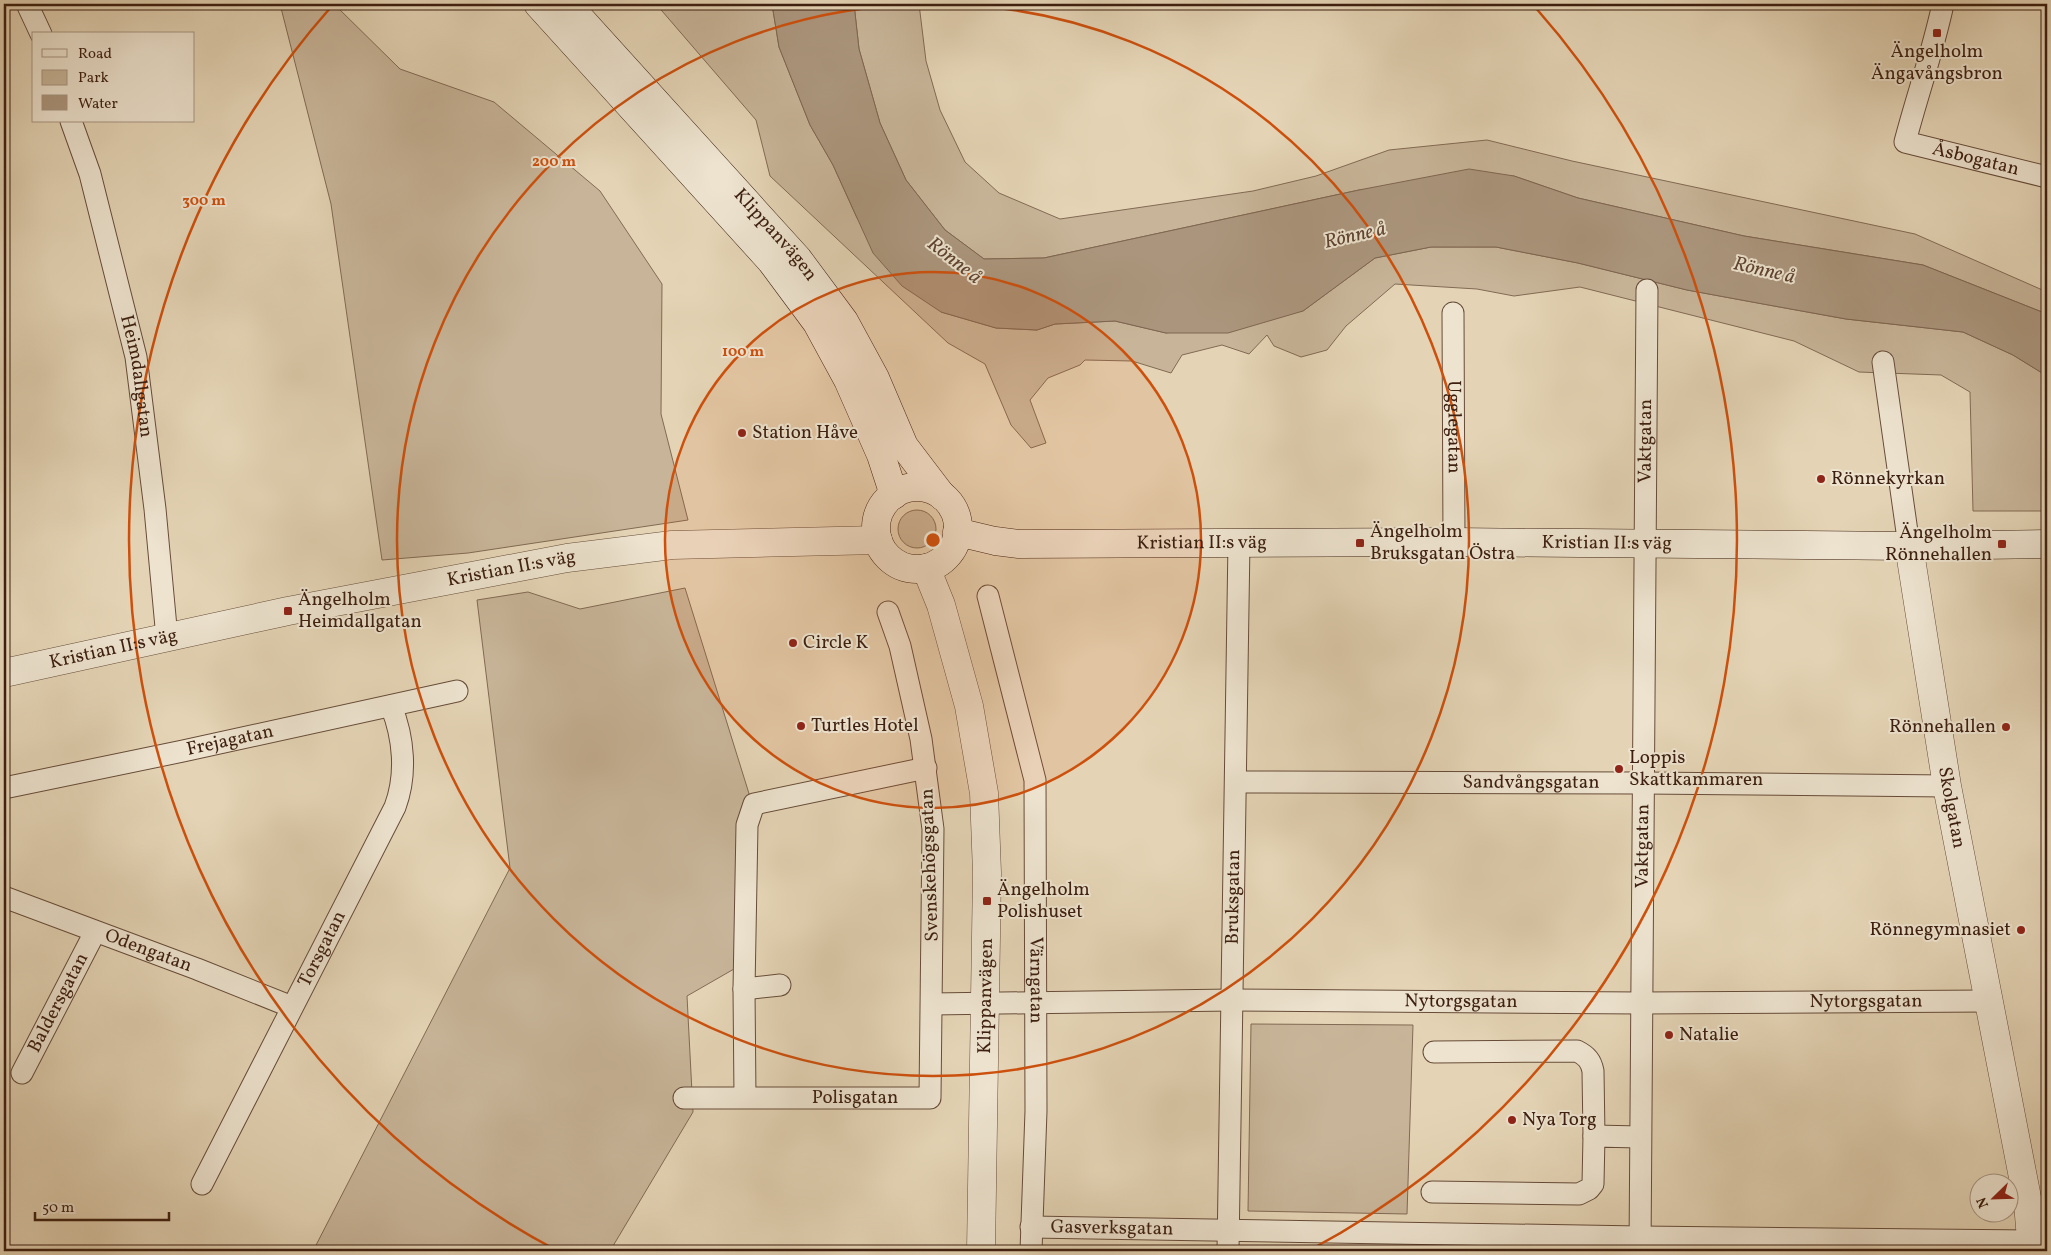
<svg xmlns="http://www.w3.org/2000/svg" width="2051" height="1255" viewBox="0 0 2051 1255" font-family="Vollkorn,serif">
<rect width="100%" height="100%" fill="#e4d4b5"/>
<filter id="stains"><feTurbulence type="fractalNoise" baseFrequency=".004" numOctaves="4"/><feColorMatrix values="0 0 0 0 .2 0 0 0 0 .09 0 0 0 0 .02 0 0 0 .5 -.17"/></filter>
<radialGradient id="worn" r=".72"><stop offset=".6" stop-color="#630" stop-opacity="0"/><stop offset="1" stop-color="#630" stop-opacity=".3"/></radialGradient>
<g fill="#c8b599" stroke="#826a54">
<polygon points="280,4 334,4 400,69 494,102 600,191 662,284 661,414 688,520 468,553 382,560 331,204"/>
<polygon points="656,4 772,4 779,47 810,125 833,165 857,218 941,312 996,328 1037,330 1055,324 1115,321 1166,333 1303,311 1375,258 1431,247 1496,247 1578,263 1687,290 1774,306 1846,319 1963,332 2013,355 2047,376 2047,511 1973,511 1970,392 1941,375 1859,372 1794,341 1580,287 1514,296 1477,289 1395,284 1346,326 1327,350 1301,357 1274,346 1267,335 1249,354 1222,345 1182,355 1171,373 1132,361 1085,360 1080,365 1048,378 1030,400 1046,443 1031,448 1011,425 985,364 948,343 770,176 756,120"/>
<polygon points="854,4 919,4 926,61 940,110 965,162 999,193 1060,219 1253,191 1316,176 1389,150 1487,140 1572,161 1915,234 2047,292 2047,314 1923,265 1744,236 1578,198 1514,176 1359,190 1044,258 984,259 945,230 906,180 880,123 859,49"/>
<circle cx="917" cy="529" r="19"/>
<polygon points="685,588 751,800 734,969 687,996 693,1112 610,1251 313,1251 510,868 477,600 528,592 580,609"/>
<polygon points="1251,1024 1413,1025 1407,1214 1248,1211"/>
</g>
<polygon fill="#ab967d" stroke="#7f6651" points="772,4 854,4 859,49 880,123 906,180 945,230 984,259 1044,258 1359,190 1469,169 1514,176 1578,198 1744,236 1923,265 2047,314 2047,376 2013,355 1963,332 1846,319 1774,306 1687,290 1578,263 1496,247 1431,247 1375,258 1303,311 1228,333 1166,333 1115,321 1055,324 1037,330 996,328 941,312 902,286 873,253 833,165 810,125 779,47"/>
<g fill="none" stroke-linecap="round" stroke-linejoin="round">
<defs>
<g id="minor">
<polyline points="27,4 41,34"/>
<path id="s1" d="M1943 4C1933 51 1917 96 1905 142L2047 177"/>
<path id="s2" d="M71 121 90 174 136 357 155 509 167 638"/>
<path id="s3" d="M1453 313 1454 542"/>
<polyline points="1883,362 1909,546"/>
<path id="s4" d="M988 596 1035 780 1036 1111 1031 1251"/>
<path id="s5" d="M1236 782 1644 783 1947 786"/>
<path id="s6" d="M4 788 183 751 457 691"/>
<path id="s7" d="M4 897 197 969 292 1007"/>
<polyline points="744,989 780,985"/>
<path id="s8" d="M932 1004 1232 1000 1641 1003 1989 1001"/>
<path d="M1434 1052 1577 1051C1587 1056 1591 1061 1593 1071L1594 1136"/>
<path id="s9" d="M22 1073 95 932"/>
<polyline points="745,1097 744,989 747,825 754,804 926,768"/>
<path id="s10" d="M684 1098H930L933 829 921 739 900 646 888 612"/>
<path id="s11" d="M202 1184 395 807C407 775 404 738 391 706"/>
<polyline points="1432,1192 1579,1194 1589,1189 1593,1184 1594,1136 1640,1137"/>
<path id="s12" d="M1031 1227 1640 1237 2032 1241"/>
<path id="s13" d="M1228 1251 1239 542"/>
<path id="s14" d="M1640 1251 1647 290"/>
</g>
<g id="tertiary">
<path id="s15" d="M1909 546 1947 786 2028 1203 2032 1251"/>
<polyline points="926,568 941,605 969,706 984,793 987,873 981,1251"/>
<path id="s16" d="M4 673 288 611 567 558 672 545 878 540"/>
</g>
<g id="secondary">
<polyline points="538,4 771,261 817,323 848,380 881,455 894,495"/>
<path id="s17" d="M567 4 798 259 844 321 875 378 904 446 942 496"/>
<circle cx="917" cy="528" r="41"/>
<path id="s18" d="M957 532 995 541 1019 544 1454 542 1909 546 2047 544"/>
</g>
</defs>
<use href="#minor" stroke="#674c39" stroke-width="23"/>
<use href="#tertiary" stroke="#674c39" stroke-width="29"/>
<use href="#secondary" stroke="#3d1f10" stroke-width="29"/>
<use href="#minor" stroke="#ede3cf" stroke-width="21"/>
<use href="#tertiary" stroke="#ede3cf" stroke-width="28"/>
<use href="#secondary" stroke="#ede3cf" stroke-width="28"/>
</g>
<circle cx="933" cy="540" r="268" fill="#ce500d" fill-opacity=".12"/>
<g fill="none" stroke="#ce500d" stroke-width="2.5">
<circle cx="933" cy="540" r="268"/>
<circle cx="933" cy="540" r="536"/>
<path d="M556 1250A804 804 0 0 1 331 7M1535 7A804 804 0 0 1 1310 1250"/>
</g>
<g fill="#8f2418" stroke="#ede3cf" stroke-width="2">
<rect x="1932" y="28" width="10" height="10" rx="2.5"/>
<circle cx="742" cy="433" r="5"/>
<circle cx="1821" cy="479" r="5"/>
<rect x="1355" y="538" width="10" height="10" rx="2.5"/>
<rect x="1997" y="539" width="10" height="10" rx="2.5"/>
<rect x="283" y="606" width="10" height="10" rx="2.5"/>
<circle cx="793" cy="643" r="5"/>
<circle cx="801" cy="726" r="5"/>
<circle cx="2006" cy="727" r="5"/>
<circle cx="1619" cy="769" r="5"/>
<rect x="982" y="896" width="10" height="10" rx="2.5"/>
<circle cx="2021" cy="930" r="5"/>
<circle cx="1669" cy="1035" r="5"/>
<circle cx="1512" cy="1120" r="5"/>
</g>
<g text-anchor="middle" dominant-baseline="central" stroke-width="4" stroke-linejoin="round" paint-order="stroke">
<g font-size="19" fill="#3d1f10" stroke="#ede3cf" text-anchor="start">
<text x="1937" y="52" text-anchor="middle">Ängelholm<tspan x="1937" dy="22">Ängavångsbron</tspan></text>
<text x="752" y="433">Station Håve</text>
<text x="1831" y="479">Rönnekyrkan</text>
<text x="1370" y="532">Ängelholm<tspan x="1370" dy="22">Bruksgatan Östra</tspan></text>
<text x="1992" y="533" text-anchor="end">Ängelholm<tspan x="1992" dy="22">Rönnehallen</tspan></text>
<text x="298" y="600">Ängelholm<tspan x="298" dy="22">Heimdallgatan</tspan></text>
<text x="803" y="643">Circle K</text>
<text x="811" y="726">Turtles Hotel</text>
<text x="1996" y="727" text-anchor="end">Rönnehallen</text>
<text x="1629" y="758">Loppis<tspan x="1629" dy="22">Skattkammaren</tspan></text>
<text x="997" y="890">Ängelholm<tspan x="997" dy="22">Polishuset</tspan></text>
<text x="2011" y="930" text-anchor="end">Rönnegymnasiet</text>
<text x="1679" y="1035">Natalie</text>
<text x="1522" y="1120">Nya Torg</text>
</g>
<g font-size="19" fill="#3d1f10" stroke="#ede3cf">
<text stroke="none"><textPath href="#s1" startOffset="216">Åsbogatan</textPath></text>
<text stroke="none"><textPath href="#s17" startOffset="311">Klippanvägen</textPath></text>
<text stroke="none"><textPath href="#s2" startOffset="264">Heimdallgatan</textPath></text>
<text stroke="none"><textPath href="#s3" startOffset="114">Ugglegatan</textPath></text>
<text stroke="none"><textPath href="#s14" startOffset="810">Vaktgatan</textPath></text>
<text stroke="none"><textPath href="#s18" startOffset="246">Kristian II:s väg</textPath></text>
<text stroke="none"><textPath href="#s18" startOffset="651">Kristian II:s väg</textPath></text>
<text stroke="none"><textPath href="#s16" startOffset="518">Kristian II:s väg</textPath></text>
<text stroke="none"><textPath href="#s16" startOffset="112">Kristian II:s väg</textPath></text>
<text stroke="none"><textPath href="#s6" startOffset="231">Frejagatan</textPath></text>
<text stroke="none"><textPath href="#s5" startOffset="295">Sandvångsgatan</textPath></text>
<text stroke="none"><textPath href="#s15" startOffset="265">Skolgatan</textPath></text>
<text stroke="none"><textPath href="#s14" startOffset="405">Vaktgatan</textPath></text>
<text transform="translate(930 865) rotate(-92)">Svenskehögsgatan</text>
<text stroke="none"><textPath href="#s13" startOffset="354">Bruksgatan</textPath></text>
<text stroke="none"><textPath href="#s11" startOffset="264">Torsgatan</textPath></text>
<text stroke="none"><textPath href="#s7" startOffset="154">Odengatan</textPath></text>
<text stroke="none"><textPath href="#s4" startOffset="390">Värngatan</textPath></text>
<text transform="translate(986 996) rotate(-89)">Klippanvägen</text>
<text stroke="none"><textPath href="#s8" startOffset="529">Nytorgsgatan</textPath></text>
<text stroke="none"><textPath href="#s8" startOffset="934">Nytorgsgatan</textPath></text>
<text stroke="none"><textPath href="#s9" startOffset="79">Baldersgatan</textPath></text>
<text stroke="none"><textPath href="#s10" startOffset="171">Polisgatan</textPath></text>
<text stroke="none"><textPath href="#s12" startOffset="81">Gasverksgatan</textPath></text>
</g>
<g font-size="20" font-style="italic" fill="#5e4331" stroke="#ede3cf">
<text transform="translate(1355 236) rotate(-13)">Rönne å</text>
<text transform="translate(954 261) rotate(38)">Rönne å</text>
<text transform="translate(1764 271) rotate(13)">Rönne å</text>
</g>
</g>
<circle cx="933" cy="540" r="8" fill="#ce500d" stroke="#ede3cf" stroke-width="2.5"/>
<g font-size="15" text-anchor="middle" font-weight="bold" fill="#ce500d" stroke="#ede3cf" stroke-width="4" stroke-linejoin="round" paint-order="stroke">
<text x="554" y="166">200 m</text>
<text x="204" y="205">300 m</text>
<text x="743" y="356">100 m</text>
</g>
<rect width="2051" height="1255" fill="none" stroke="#e4d4b5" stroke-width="20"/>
<rect x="5" y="5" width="2041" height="1245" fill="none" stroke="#3d1f10" stroke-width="2.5"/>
<rect x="10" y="10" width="2031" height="1235" fill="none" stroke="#3d1f10"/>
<rect x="32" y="32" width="162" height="90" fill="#ede3cf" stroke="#a79583"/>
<rect x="42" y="49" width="25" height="8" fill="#ede3cf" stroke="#a79583"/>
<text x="78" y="58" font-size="15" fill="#3d1f10">Road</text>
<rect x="42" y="70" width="25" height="15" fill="#c8b599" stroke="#a79583"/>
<text x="78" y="82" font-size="15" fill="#3d1f10">Park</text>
<rect x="42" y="95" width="25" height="15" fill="#ab967d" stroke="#a79583"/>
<text x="78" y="108" font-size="15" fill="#3d1f10">Water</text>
<g transform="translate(1994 1198) rotate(247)"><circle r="24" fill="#ede3cf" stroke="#a79583"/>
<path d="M0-4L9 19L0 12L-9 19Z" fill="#8f2418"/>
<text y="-8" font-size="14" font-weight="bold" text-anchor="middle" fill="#3d1f10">N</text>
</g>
<path d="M35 1212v8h134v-8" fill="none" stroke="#3d1f10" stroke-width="2.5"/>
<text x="42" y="1212" font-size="15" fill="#3d1f10" stroke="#ede3cf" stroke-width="4" paint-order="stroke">50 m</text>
<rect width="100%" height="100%" filter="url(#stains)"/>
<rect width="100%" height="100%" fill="url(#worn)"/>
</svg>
